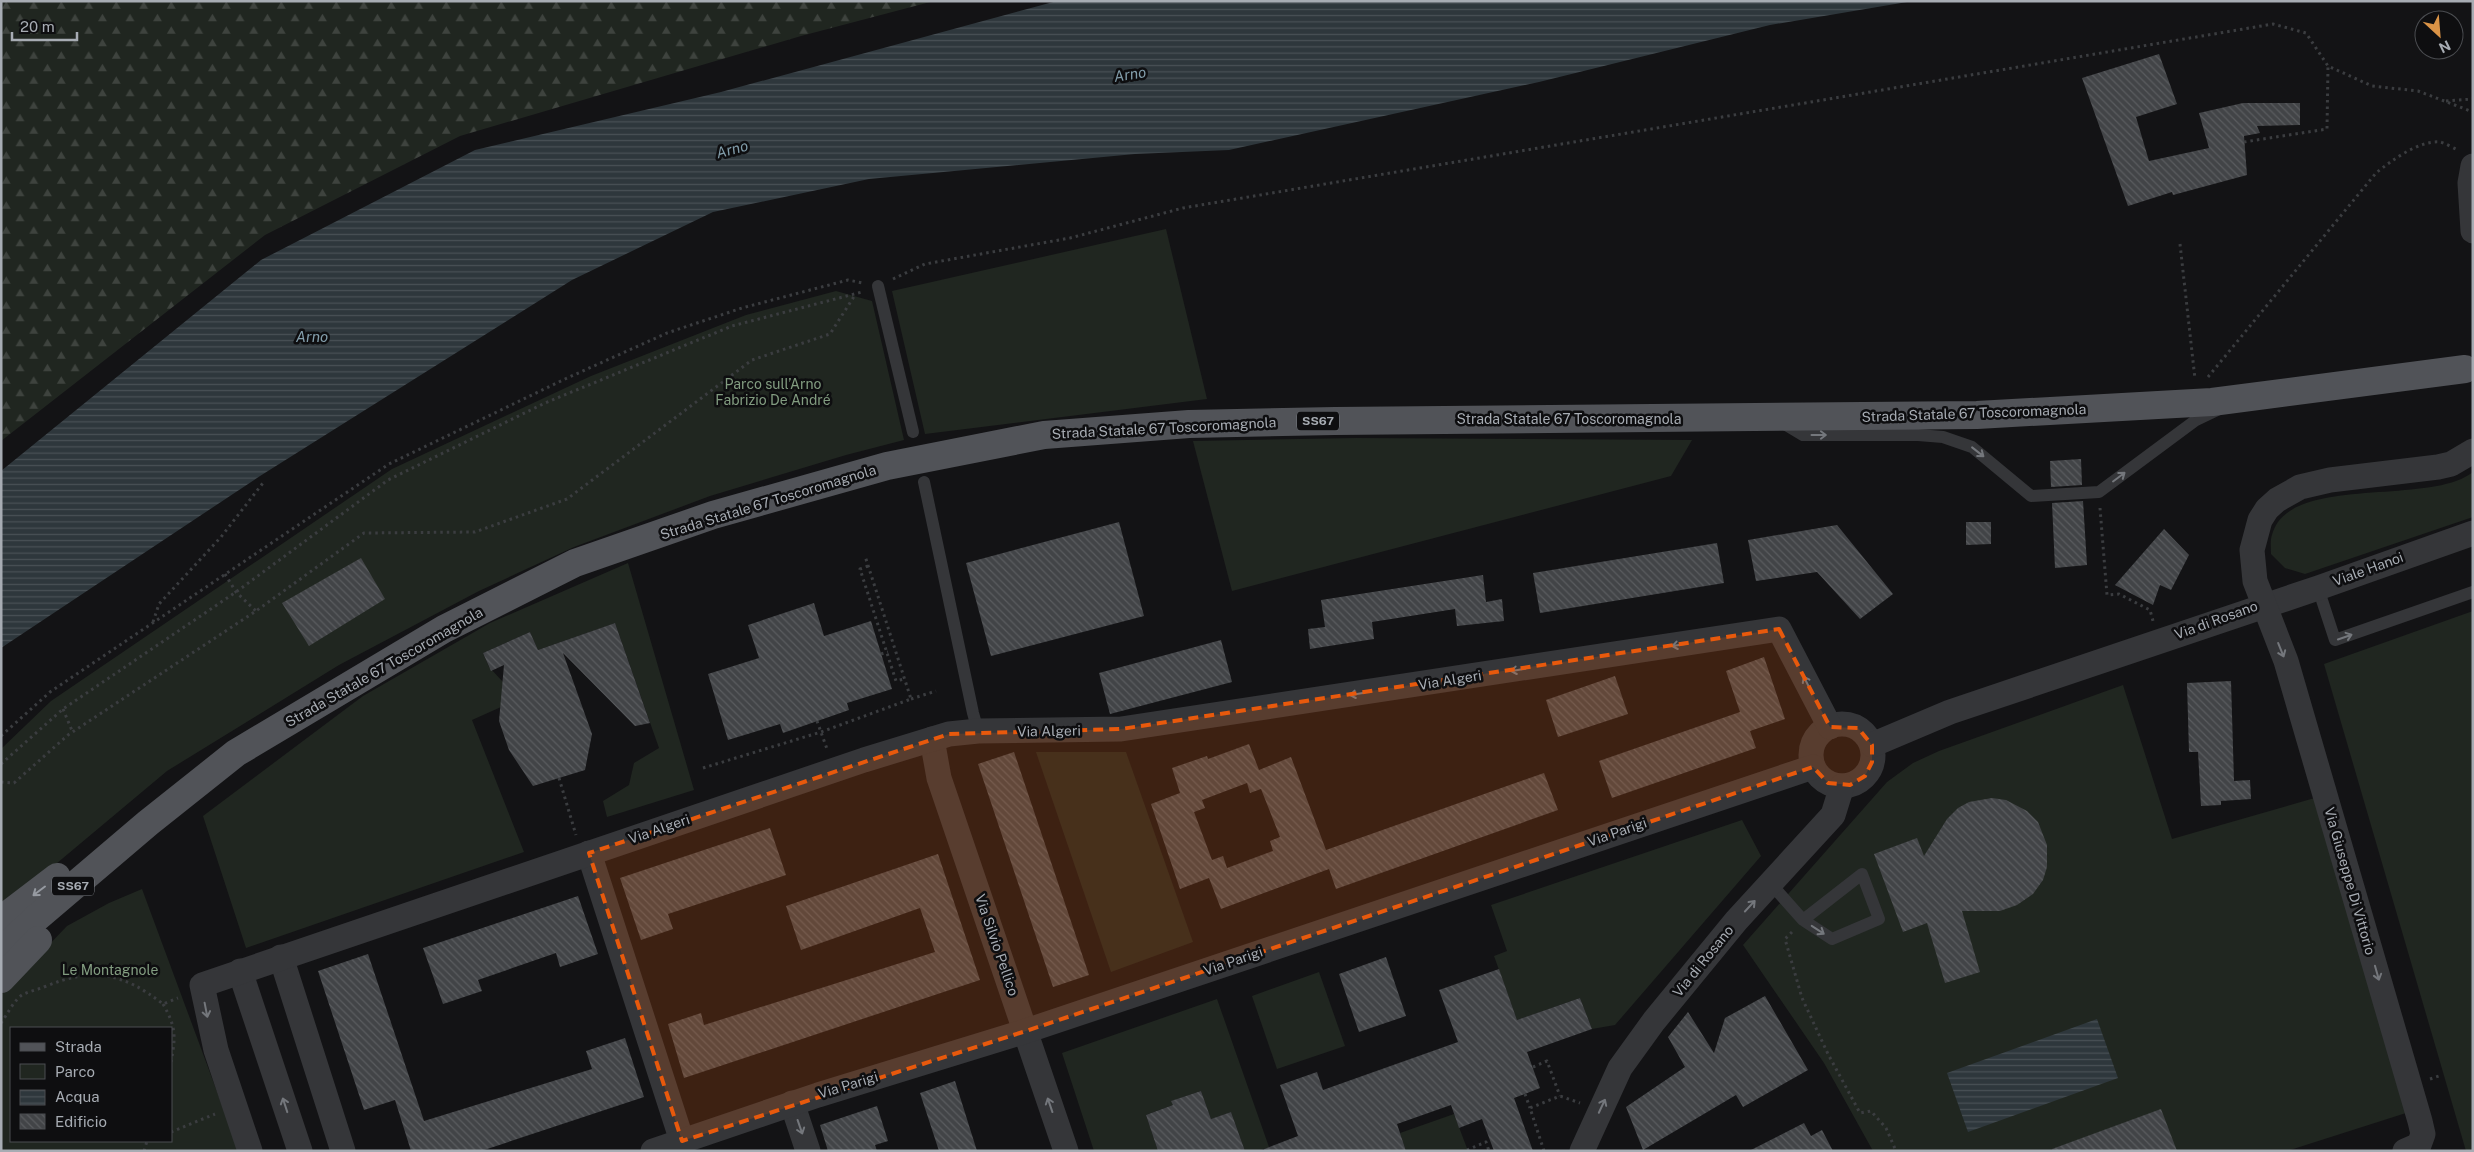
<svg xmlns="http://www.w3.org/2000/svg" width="2474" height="1152" viewBox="0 0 2474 1152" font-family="'Public Sans',sans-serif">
<defs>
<pattern id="forest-firs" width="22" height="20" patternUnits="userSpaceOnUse" patternTransform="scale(1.25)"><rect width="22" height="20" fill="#202620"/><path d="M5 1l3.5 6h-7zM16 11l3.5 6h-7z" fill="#3e433e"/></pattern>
<pattern id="water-rules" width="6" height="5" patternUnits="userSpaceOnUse" patternTransform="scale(1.25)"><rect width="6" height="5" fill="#2e373c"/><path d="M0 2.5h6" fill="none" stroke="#495156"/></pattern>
<pattern id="building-back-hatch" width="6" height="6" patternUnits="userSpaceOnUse" patternTransform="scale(1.25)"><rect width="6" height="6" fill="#424447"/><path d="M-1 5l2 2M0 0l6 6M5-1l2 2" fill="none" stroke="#5a5c5f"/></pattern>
</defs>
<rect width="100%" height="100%" fill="#131315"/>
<g fill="#202620" fill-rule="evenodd">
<polygon points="1166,229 1207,399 925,434 892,291"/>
<polygon points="836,291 872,301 904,440 846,455 710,496 574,547 479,591 339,665 167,771 1,910 1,749 51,701 392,469 591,376 746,315"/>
<polygon points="1356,438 1692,440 1671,476 1232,591 1193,441"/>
<path d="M2473 472V517L2305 574 2285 568 2271 554C2271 548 2270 540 2272 535 2288 473 2429 507 2473 472Z"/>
<polygon points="628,563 694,790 607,817 603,801 629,785 634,763 659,748 615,623 538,650 530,632 483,653 489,667 503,682 501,707 472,720 524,852 246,948 203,816 363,696 490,623"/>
<polygon points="2473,611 2473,1151 2466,1151 2324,664"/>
<polygon points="2123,685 2172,839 2318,797 2406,1113 2287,1151 1873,1151 1824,1063 1743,945 1887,782 1913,763 1939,751"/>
<polygon points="1036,752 1126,752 1193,942 1111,972"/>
<polygon points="1742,820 1761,856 1615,1025 1592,1029 1580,998 1517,1020 1494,956 1507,951 1491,905"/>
<path d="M142 889 239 1151H1V995L67 926 109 903ZM11 1028H171V1141H11Z"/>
<polygon points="1319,972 1345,1046 1277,1069 1252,996"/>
<polygon points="1217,999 1269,1147 1258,1151 1245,1151 1231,1112 1211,1119 1201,1091 1172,1101 1173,1105 1146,1115 1158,1151 1094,1151 1062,1053"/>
<polygon points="1454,1114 1468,1151 1406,1151 1400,1133"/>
</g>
<polygon fill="url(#forest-firs)" points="1,1 934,1 801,36 460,136 265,235 1,441"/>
<g fill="url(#water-rules)">
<polygon points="1057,1 1913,1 1770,25 1539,82 1229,150 1135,154 869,179 713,212 572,280 260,476 1,648 1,471 261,260 475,150 721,92"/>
<polygon points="2097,1019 2118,1078 1968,1132 1947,1073"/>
</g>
<g fill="url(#building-back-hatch)" fill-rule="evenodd">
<polygon points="2159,54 2177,104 2136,117 2149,161 2209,148 2199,113 2243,103 2300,103 2300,125 2257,126 2260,133 2244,136 2247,175 2173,195 2172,192 2128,206 2082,78"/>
<polygon points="2081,459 2082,485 2051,487 2050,461"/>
<polygon points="2083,501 2087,565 2055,568 2052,503"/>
<polygon points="1119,522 1144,616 991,656 966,563"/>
<polygon points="1966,522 1991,522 1991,544 1966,545"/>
<polygon points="1837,525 1893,594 1860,619 1817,572 1756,581 1748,540"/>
<polygon points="2164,529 2189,555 2171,590 2160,585 2153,605 2115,585"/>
<polygon points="1717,543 1724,583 1540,613 1533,573"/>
<polygon points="361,558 385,599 309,646 282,603"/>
<polygon points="1483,575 1486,602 1502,599 1504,621 1457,626 1455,609 1372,622 1374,639 1310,649 1308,629 1325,627 1321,600"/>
<polygon points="814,603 824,636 871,621 892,689 847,703 849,710 783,733 780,724 728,740 708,674 759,658 748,625"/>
<polygon points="615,623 650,723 635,726 563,653 592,734 585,770 533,786 509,750 499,721 504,665 491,671 483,653 530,632 538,650"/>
<polygon points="1221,640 1232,682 1110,714 1099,673"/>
<polygon points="1764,657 1785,719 1750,731 1756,748 1612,798 1599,761 1740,712 1726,671"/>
<polygon points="1615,676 1628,714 1558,737 1546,700"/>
<polygon points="2231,681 2234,781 2250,780 2251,799 2221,801 2221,805 2201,806 2198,752 2189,752 2187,683"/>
<path d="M1249 744 1259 770 1291 757 1326 850 1544 773 1558 810 1336 889 1329 869 1221 909 1209 878 1180 889 1151 804 1180 793 1172 768 1207 756 1208 759ZM1247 783 1250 793 1261 789 1280 837 1270 841 1273 851 1227 868 1223 856 1212 860 1194 812 1205 808 1202 800Z"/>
<polygon points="1014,752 1089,975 1053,987 978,764"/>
<polygon points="1992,798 2006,800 2027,811 2038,822 2047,845 2047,867 2043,880 2033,894 2017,905 2000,911 1962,911 1980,972 1945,983 1927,923 1903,932 1874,854 1917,838 1924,856 1947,819 1958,808 1969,802"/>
<polygon points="770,828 786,875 668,914 673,929 641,940 620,878"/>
<polygon points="938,854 980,980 684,1078 668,1024 701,1013 704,1025 935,952 920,908 801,950 786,906"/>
<polygon points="578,896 598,954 560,967 556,953 478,980 482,991 443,1004 423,948"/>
<polygon points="368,954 424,1121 592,1069 586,1051 625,1038 644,1097 481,1151 411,1151 395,1100 364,1110 318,971"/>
<polygon points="1386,957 1406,1016 1359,1032 1339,974"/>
<polygon points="1499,969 1517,1020 1580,998 1592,1029 1527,1052 1540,1088 1514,1098 1533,1151 1494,1151 1482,1119 1459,1128 1451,1105 1397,1124 1406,1151 1265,1151 1264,1149 1298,1136 1280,1085 1317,1072 1323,1090 1458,1042 1439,990"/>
<polygon points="1765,996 1808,1070 1743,1107 1736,1095 1643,1150 1626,1107 1685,1067 1668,1037 1688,1012 1714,1053 1725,1018"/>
<polygon points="955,1081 977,1151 939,1151 920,1093"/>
<polygon points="1201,1091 1211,1119 1231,1112 1245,1151 1158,1151 1146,1115 1173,1105 1171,1101"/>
<polygon points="877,1106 888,1141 875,1145 877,1151 828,1151 820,1125"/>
<polygon points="2161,1109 2177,1151 2053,1151 2052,1149"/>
<polygon points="1804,1123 1811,1136 1822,1130 1833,1151 1749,1151"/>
</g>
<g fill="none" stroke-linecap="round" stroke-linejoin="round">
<g stroke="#3b3d40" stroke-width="3" stroke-dasharray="2.5 4" stroke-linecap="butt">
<polyline points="2446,101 2473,99"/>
<polyline points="2244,142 2327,129 2328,66"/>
<polyline points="2180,244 2195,379"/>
<polyline points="893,279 925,264 1070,238 1183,208 2273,24 2306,33 2328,66 2372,86 2418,91 2473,112"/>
<path d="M2208 377 2376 173C2391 161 2419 140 2440 142 2445 143 2453 148 2458 150"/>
<polyline points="2100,508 2107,595 2119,594 2150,610 2153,621"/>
<polyline points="868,566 860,569 896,681 904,679"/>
<polyline points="225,574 236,592 256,611"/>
<polyline points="153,622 159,604 221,537 263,483"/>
<polyline points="881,654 888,652"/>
<polyline points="911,699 936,691"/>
<polyline points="63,709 73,733"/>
<polyline points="817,721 827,749"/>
<polyline points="1,736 50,692 389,464 565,379 667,333 742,308 848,280 863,283"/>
<polyline points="1,764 63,709 236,592 388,480 545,403 732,326 862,292"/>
<polyline points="703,768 821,732 911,699 865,556"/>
<polyline points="559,778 576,835"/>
<polyline points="1,782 14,783 68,735 256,611 364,533 475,532 567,499 752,360 830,334 855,295"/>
<polyline points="1792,932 1785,939 1802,998 1828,1054 1860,1113 1871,1111 1886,1128 1896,1151"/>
<path d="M163 1004C176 1027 176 1036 171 1062"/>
<path d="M1 1023C7 1015 14 1000 22 995 29 991 37 990 44 987 92 967 122 972 163 1004L178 998"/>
<polyline points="1533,1067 1547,1061 1560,1096"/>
<polyline points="2430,1079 2439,1076"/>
<polyline points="1525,1094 1530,1108"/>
<polyline points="171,1132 215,1114"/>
<polyline points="1467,1150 1486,1142 1489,1151"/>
<polyline points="144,1151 147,1141"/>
<polyline points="1544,1151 1530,1108 1560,1096 1580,1103"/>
</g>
<g stroke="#353639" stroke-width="12">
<polyline points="878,286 913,432"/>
<polyline points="1783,423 1803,435 1918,435 1943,437 1972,447 2031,496 2099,492 2196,420 2219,409"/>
<polyline points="924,482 973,713 978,731"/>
<polyline points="2318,588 2335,640 2473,592"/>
<polyline points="1771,884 1803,920 1832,939 1879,919 1862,874 1803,920"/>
</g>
<g stroke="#353639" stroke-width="25">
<polyline points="2473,166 2470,183 2473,231"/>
<circle cx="1842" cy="755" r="31"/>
<polyline points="932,739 939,778 1066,1151"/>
<polyline points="1872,745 1950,712 2318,588 2473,533"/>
<polyline points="589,853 682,1141"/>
<polyline points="281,957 343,1151"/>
<polyline points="240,971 300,1151"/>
<polyline points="792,1103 808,1151"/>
<polyline points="250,1151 216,1050 202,985 864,760 949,734 978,731 1121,729 1779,629 1830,727"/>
<polyline points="653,1151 818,1095 1026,1031 1813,767"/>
<polyline points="1582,1151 1620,1068 1654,1021 1736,921 1833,815 1842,786"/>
<polyline points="2405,1151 2419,1145 2423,1134 2420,1121 2286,661 2255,581 2252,550 2260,520 2267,509 2277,500 2300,487 2330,480 2438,467 2451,464 2473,451"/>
</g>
<g stroke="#515358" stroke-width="28">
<polyline points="1,920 57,877"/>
<polyline points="1,952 34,920 148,823 236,753 444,629 575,563 713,515 887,466 1044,435 1189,424 1335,421 1977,415 2212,402 2465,369"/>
<polyline points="1,979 38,940"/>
</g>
</g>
<defs><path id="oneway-shaft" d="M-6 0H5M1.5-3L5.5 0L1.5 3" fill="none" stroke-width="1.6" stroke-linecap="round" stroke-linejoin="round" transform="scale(1.25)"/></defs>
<g stroke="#74777c">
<use href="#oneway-shaft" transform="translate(1819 435)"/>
<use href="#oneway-shaft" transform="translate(1978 452) rotate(38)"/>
<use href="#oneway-shaft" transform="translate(2119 477) rotate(-37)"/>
<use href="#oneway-shaft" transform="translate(2345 637) rotate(-19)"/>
<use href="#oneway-shaft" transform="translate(1679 645) rotate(171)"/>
<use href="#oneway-shaft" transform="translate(2281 650) rotate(68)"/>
<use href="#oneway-shaft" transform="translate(1518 670) rotate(171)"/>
<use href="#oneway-shaft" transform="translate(1807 683) rotate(-117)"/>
<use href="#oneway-shaft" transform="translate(1357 694) rotate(171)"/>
<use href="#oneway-shaft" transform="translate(1750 906) rotate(-47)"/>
<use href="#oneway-shaft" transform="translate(1818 930) rotate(33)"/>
<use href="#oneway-shaft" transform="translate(2377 973) rotate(74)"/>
<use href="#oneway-shaft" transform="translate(206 1010) rotate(79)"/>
<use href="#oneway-shaft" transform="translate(285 1105) rotate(-108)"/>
<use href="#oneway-shaft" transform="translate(1050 1105) rotate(-109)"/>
<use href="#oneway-shaft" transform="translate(1602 1106) rotate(-65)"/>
<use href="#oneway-shaft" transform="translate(800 1127) rotate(71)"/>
</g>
<use stroke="#969aa1" href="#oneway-shaft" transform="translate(39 891) rotate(143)"/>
<path fill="#e8590c" fill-opacity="0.2" stroke="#e8590c" stroke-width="4" stroke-dasharray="10 6" stroke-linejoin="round" d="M1779 629 1830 727 1858 728 1872 745V762L1865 776 1850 785 1828 783 1813 767 1026 1031 682 1141 589 853 949 734 1121 729Z"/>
<g text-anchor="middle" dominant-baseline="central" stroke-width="5" stroke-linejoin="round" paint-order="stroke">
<g fill="#0e0e10" stroke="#797d82" stroke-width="1">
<rect x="1297" y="411.5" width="42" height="19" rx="4"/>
<rect x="52" y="876.5" width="42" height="19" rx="4"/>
</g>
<g font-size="12" font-weight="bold" fill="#a7acb3">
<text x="1318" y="421">SS67</text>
<text x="73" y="886">SS67</text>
</g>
<g font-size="14" fill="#829c80" stroke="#0e0e10">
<text x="773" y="384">Parco sull’Arno<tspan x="773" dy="16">Fabrizio De André</tspan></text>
<text x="110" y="970">Le Montagnole</text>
</g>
<g font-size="14" fill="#a7acb3" stroke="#0e0e10">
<text transform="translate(1974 413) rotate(-2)">Strada Statale 67 Toscoromagnola</text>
<text x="1569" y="419">Strada Statale 67 Toscoromagnola</text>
<text transform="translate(1164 428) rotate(-3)">Strada Statale 67 Toscoromagnola</text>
<text transform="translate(768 502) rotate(-17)">Strada Statale 67 Toscoromagnola</text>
<text transform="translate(2368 569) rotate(-20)">Viale Hanoi</text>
<text transform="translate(2216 620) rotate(-20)">Via di Rosano</text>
<text transform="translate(384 667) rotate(-30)">Strada Statale 67 Toscoromagnola</text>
<text transform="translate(1450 680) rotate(-9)">Via Algeri</text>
<text transform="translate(1049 731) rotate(-1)">Via Algeri</text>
<text transform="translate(659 829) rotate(-19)">Via Algeri</text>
<text transform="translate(1617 832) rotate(-19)">Via Parigi</text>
<text transform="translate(2350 881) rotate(74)">Via Giuseppe Di Vittorio</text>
<text transform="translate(997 945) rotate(71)">Via Silvio Pellico</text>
<text transform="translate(1233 961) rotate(-19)">Via Parigi</text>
<text transform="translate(1703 961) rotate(-51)">Via di Rosano</text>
<text transform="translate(848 1085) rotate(-17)">Via Parigi</text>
</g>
<g font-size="15" font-style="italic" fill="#829daa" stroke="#0e0e10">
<text transform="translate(1130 74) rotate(-9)">Arno</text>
<text transform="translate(732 149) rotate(-15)">Arno</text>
<text x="312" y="336">Arno</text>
</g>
</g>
<rect width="2474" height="1152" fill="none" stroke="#a7acb3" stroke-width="5"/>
<rect x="10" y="1027" width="162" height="115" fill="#0e0e10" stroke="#4b4d51"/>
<rect x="20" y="1043" width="25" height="8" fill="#515358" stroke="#4b4d51"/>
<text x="55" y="1052" font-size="15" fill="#a7acb3">Strada</text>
<rect x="20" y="1064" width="25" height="15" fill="#202620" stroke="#4b4d51"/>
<text x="55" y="1077" font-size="15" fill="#a7acb3">Parco</text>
<rect x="20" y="1090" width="25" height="15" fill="url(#water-rules)" stroke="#4b4d51"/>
<text x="55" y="1102" font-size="15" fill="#a7acb3">Acqua</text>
<rect x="20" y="1114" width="25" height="15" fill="url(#building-back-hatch)" stroke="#4b4d51"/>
<text x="55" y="1127" font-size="15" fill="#a7acb3">Edificio</text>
<g transform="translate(2439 35) rotate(154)"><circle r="24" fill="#0e0e10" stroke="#4b4d51"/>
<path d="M0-4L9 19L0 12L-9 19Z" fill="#da9346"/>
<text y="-8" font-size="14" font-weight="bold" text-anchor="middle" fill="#a7acb3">N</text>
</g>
<path d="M12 32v8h65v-8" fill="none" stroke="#a7acb3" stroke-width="2.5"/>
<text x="20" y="32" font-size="15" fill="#a7acb3" stroke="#0e0e10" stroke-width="4" paint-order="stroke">20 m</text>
</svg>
